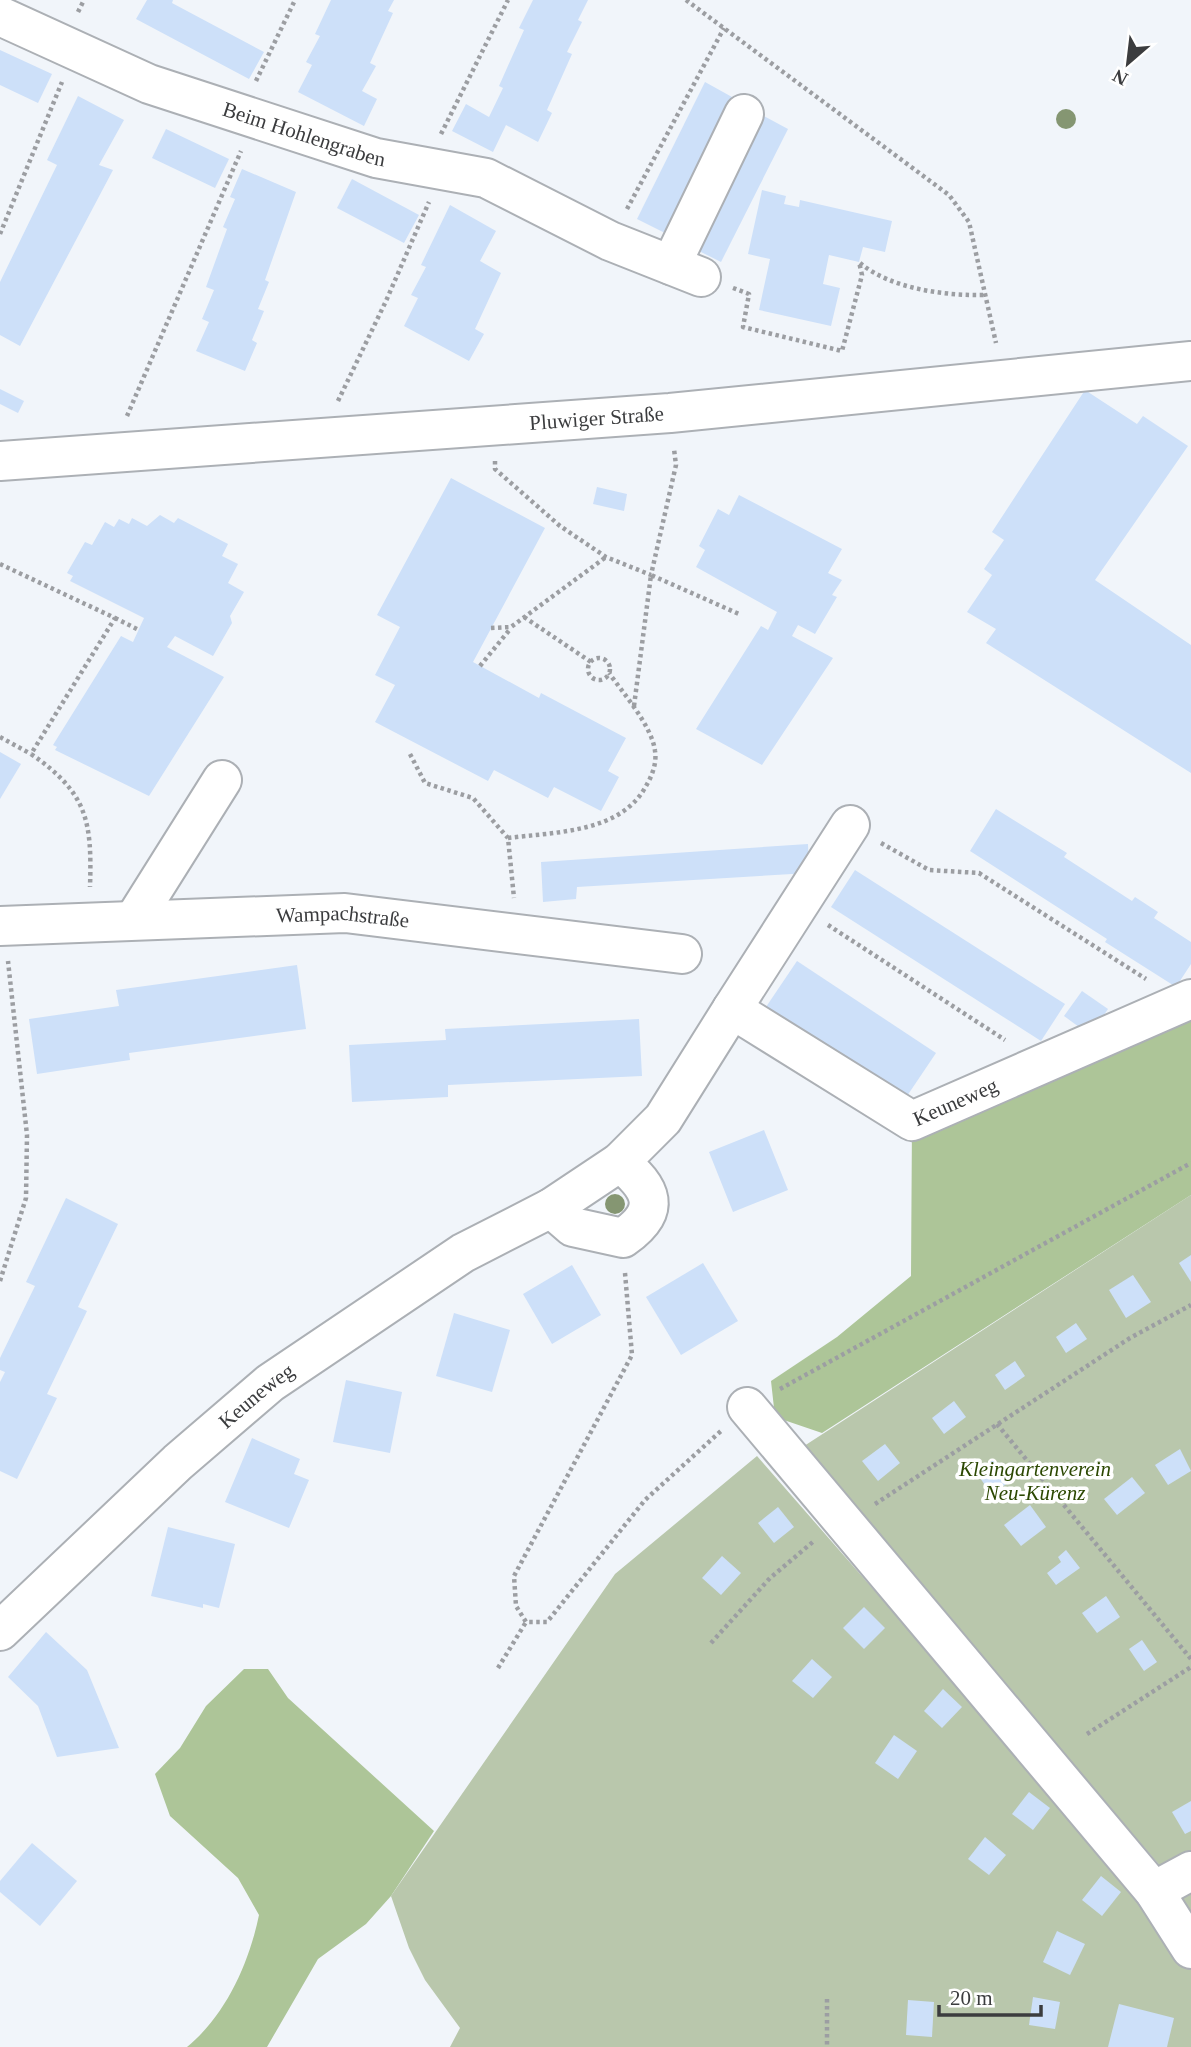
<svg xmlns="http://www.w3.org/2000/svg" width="1191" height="2047" viewBox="0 0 1191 2047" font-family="Georgia,serif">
<rect width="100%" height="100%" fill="#f1f5fa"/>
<g fill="#b9c7ac">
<polygon points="1191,1195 1191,1917 1161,1867 801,1448"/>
<polygon points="757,1456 1156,1913 1191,1969 1191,2047 450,2047 460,2028 425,1980 409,1948 391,1896 615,1574"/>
</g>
<g fill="#adc598">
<polygon points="1191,1012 1191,1195 822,1433 775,1417 771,1381 837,1337 911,1276 912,1121"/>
<path d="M244 1669H268L288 1698 434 1831 391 1896 366 1924 318 1959 267 2047H187C226 2015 249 1963 259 1915L238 1878 170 1816 155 1774 180 1748 206 1706Z"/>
</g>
<g fill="#cde0f9">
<polygon points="147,0 173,0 172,3 264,52 249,79 136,19"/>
<polygon points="331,0 394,0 388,11 393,13 370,63 376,66 362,91 377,99 364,126 298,92 312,65 306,62 320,36 315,34"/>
<polygon points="533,0 588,0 578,20 582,22 567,52 572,54 547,110 552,113 538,142 506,125 493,152 452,131 466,104 489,117 503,88 499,86 524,30 519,28"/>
<polygon points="0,50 52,74 38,103 0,85"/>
<polygon points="705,82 732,97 665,233 637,219"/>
<polygon points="78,96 124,120 99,165 113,170 20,346 0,335 0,282 57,165 47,160"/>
<polygon points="762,115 788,129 721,262 695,249"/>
<polygon points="166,129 229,159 215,188 152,158"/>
<polygon points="242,169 296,192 265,280 269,282 258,309 264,311 252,340 257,343 245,371 196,351 209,322 202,319 214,290 206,287 227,229 223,227 235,199 230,197"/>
<polygon points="352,179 419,215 404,243 337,208"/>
<polygon points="762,190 786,196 784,204 799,207 800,200 892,221 885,252 863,247 859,262 829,255 823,284 840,288 831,326 759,310 770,259 748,254"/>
<polygon points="450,205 496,231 480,261 501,273 475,329 484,334 469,361 404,326 418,298 411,295 426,267 421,265"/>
<polygon points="0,389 24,401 18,413 0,404"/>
<polygon points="1085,390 1137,424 1143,416 1188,446 1095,580 1191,645 1191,773 986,643 996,629 967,612 992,575 984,569 1004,540 992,532"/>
<polygon points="451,478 545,528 473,662 539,698 541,693 626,738 608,771 619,777 601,811 554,787 548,798 494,770 488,781 375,722 395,685 375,675 400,627 377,615"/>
<polygon points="597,487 627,494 624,511 593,504"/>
<polygon points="739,495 842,549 828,573 842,580 832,595 837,597 815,634 798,625 792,636 833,658 762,765 696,729 761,626 768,630 777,612 696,567 705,550 699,546 718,509 729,515"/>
<polygon points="160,515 174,523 178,518 228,544 222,556 238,564 228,583 244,592 230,616 232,623 213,656 175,636 167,647 224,677 149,796 55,750 57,747 53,745 121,636 133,642 144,618 70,581 73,576 67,573 85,542 92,545 105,522 114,527 119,519 129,524 132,518 147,526"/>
<polygon points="0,752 21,764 0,799"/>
<polygon points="996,809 1067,853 1064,857 1132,901 1135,897 1158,912 1154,918 1191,942 1191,964 1176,987 1105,942 1107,939 970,851"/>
<polygon points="808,844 809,873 577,887 576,899 543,902 541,862"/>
<polygon points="855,870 1065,1004 1041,1041 831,907"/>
<polygon points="797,961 936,1053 905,1099 766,1007"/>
<polygon points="297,965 306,1029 129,1053 130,1060 37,1074 29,1019 119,1006 116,990"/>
<polygon points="1082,991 1108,1009 1090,1035 1064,1016"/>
<polygon points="639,1019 642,1076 448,1085 448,1097 352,1102 349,1045 446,1040 445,1029"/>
<polygon points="764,1130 788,1190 733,1212 709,1152"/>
<polygon points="66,1198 118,1224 78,1307 87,1311 47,1394 57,1398 17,1479 0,1471 0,1382 5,1372 0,1370 0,1358 35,1286 26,1282"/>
<polygon points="1191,1255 1191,1282 1179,1263"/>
<polygon points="703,1263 738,1321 681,1355 646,1297"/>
<polygon points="572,1265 601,1315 552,1344 523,1294"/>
<polygon points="1133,1275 1151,1302 1126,1318 1109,1290"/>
<polygon points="454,1313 510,1330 492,1392 436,1376"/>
<polygon points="1076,1323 1087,1339 1066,1353 1056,1337"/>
<polygon points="1015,1361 1025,1376 1005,1390 995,1375"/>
<polygon points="346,1380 402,1392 390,1453 333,1442"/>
<polygon points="954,1401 966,1417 944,1434 932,1418"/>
<polygon points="252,1438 300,1459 294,1474 309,1480 289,1528 225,1502"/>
<polygon points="885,1444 900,1463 878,1481 862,1461"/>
<polygon points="1180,1449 1191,1471 1168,1485 1155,1465"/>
<polygon points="993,1460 1008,1483 991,1494 976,1472"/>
<polygon points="1132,1477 1145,1493 1117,1515 1104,1499"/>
<polygon points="1030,1505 1046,1527 1021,1546 1004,1525"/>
<polygon points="778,1507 794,1527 774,1543 758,1523"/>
<polygon points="168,1527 235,1544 219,1608 203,1604 203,1608 151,1596"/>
<polygon points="1066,1550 1080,1568 1056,1585 1047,1573 1061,1562 1058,1557"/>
<polygon points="722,1556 741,1573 721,1595 702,1578"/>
<polygon points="1106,1596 1120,1617 1097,1633 1082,1613"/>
<polygon points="864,1607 885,1628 864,1649 843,1628"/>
<polygon points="46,1632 87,1670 119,1748 57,1757 38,1706 8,1677"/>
<polygon points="1142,1640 1157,1662 1144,1671 1129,1649"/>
<polygon points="812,1659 832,1677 813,1698 792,1681"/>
<polygon points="943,1689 962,1707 942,1728 924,1711"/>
<polygon points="894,1735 917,1751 898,1779 875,1763"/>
<polygon points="1029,1792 1050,1808 1033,1830 1012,1814"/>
<polygon points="1191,1801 1191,1831 1185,1834 1172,1812"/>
<polygon points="985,1837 1006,1855 989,1875 968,1859"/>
<polygon points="32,1843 77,1881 40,1926 0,1892 0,1881"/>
<polygon points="1101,1876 1121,1892 1102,1916 1082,1900"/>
<polygon points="1057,1931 1085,1944 1070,1975 1043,1962"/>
<polygon points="1033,1997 1060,2002 1055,2029 1029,2025"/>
<polygon points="908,2000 934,2002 932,2037 906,2035"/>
<polygon points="1119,2004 1174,2018 1167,2047 1108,2047"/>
</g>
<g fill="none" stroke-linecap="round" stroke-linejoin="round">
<defs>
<g id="minor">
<path id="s1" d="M0 16 149 84 376 158 486 178 610 241 701 277"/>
<polyline points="671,265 744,114"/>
<path id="s2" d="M0 461 670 413 1191 361"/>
<path id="s3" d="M850 825 732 1009 912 1121 1191 999"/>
<polyline points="134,920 222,780"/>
<path id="s4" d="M0 926 345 913 682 954"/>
<path d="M551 1208 573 1227 623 1238C663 1210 652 1189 620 1162"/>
<polyline points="747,1407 1154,1891 1191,1949"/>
<path id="s5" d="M0 1631 178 1462 270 1383 463 1253 551 1208 620 1162 663 1119 732 1009"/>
<polyline points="1154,1891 1191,1871"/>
</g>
</defs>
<use href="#minor" stroke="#acb0b5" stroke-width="42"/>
<g stroke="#9c9ea2" stroke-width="4.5" stroke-dasharray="3.5 3.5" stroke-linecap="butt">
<polyline points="686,0 949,195 969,222 996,343"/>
<polyline points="78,12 84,0"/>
<polyline points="256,81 295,0"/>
<polyline points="441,134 508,0"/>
<polyline points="627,209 724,28"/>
<polyline points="0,234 62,82"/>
<path d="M860 263C891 289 946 296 985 295"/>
<polyline points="733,288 749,294 743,327 842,351 862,275 859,262"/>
<polyline points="338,401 386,301 429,202"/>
<polyline points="127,416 241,151"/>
<polyline points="495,461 495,469 560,526 606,557 651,575 676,465 674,449"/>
<path d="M0 564 115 618 31 754C88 793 92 822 90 887"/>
<polyline points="524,617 591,662"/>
<polyline points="115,618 137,629"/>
<polyline points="491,628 511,627 606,557"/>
<circle cx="599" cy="669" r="11"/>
<polyline points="480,666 511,628"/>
<polyline points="634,706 651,575 739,614"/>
<polyline points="0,737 31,754"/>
<polyline points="410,754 425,783 473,798 508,838 514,898"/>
<path d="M508 838C555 832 621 833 646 786 652 776 657 763 655 751 652 726 623 693 609 673"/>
<polyline points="881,843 929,870 979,873 1146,979"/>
<polyline points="828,925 1005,1040"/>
<polyline points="625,1273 632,1355 514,1576 516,1606 526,1622 547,1622 645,1500 722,1430"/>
<polyline points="0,1281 26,1198 27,1135 8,961"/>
<polyline points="780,1389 1191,1163"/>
<polyline points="997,1424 1191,1659"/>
<polyline points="875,1504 1130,1338 1191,1305"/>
<polyline points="711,1643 770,1578 814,1541"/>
<polyline points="498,1668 526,1622"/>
<polyline points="1087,1734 1191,1667"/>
<polyline points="827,1999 827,2047"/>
</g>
<use href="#minor" stroke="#fff" stroke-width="38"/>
</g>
<g fill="#859672">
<circle cx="1066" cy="119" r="10"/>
<circle cx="615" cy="1204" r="10"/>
</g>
<g text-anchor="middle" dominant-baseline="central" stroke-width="7" stroke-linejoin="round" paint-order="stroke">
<g font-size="21" fill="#3b3c3e" stroke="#fff">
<text stroke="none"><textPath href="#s1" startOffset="327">Beim Hohlengraben</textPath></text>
<text stroke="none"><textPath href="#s2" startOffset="598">Pluwiger Straße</textPath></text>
<text stroke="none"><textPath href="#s4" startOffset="343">Wampachstraße</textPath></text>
<text stroke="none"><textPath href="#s3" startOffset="478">Keuneweg</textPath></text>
<text stroke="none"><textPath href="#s5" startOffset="348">Keuneweg</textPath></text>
</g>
<g font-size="21" font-style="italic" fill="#2c4802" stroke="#fff">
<text x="1035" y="1469">Kleingartenverein<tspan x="1035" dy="24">Neu-Kürenz</tspan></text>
</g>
</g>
<g transform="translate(1128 63) rotate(208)" stroke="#ffffff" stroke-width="5" paint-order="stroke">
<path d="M0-5L12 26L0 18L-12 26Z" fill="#3b3c3e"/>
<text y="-10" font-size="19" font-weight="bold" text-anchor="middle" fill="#3b3c3e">N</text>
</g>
<path d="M939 2005v10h102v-10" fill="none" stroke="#3b3c3e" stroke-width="3.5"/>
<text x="950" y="2005" font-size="21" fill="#3b3c3e" stroke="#ffffff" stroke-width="5" paint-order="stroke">20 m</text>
</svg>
